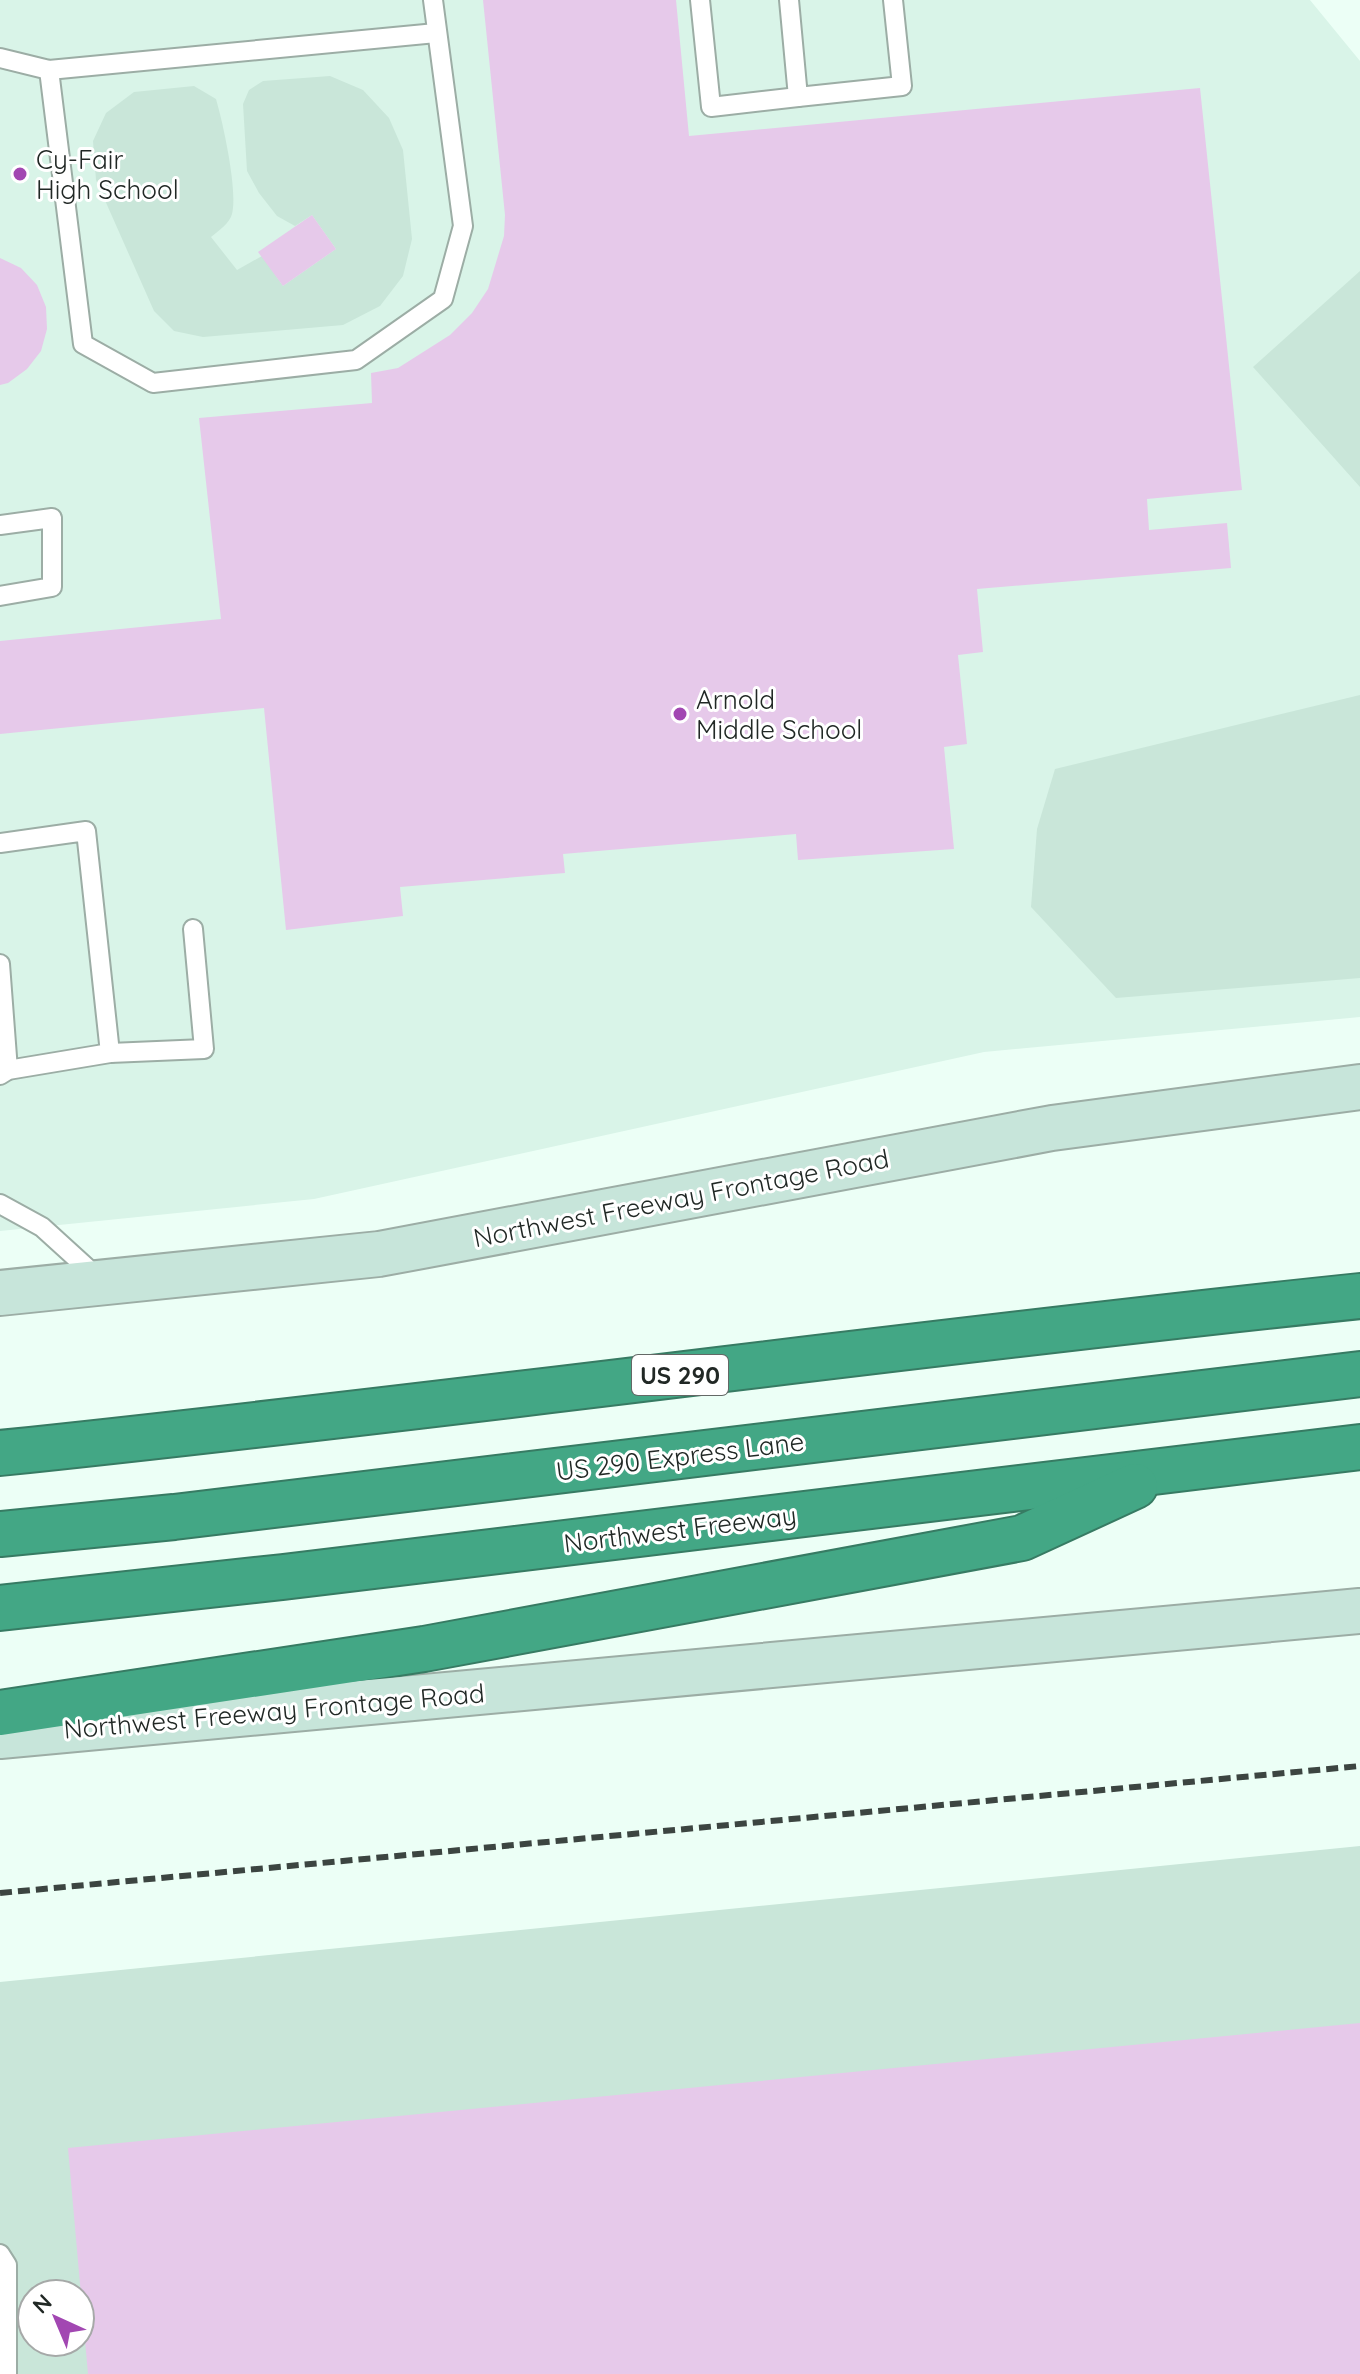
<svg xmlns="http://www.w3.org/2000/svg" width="1360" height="2374" viewBox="0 0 1360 2374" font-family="Quicksand,sans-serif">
<rect width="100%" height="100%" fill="#ecfff6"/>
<polygon fill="#d9f4e8" points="0,0 1310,0 1360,61 1360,1017 984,1052 314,1199 0,1231"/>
<g fill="#c9e6d9" fill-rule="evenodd">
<path d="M330 76 363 90 389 118 403 150 412 239 403 276 380 306 343 325 203 337 174 331 154 311 96 180 93 141 106 113 134 92 194 86 216 99C223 123 238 191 232 214 230 223 218 231 211 237L237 270 262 256 283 286 336 249 312 215 295 226 277 216 259 193 247 171 243 104 249 90 263 81Z"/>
<polygon points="1360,271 1360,487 1253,367"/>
<polygon points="1360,695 1360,978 1116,998 1031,907 1037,829 1055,769"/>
<path d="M1360 1846V2374H0V1982ZM32 2294H80V2342H32Z"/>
</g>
<g fill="#e6c9ea">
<polygon points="483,0 676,0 689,136 1200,88 1242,490 1147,499 1149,530 1227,523 1231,568 977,589 983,652 958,655 967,744 944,747 954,849 798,860 796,834 563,854 565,873 400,887 403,916 286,930 264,708 0,734 0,641 221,619 199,418 372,403 371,373 398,368 450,335 472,313 488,289 504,236 505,215"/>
<polygon points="312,215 336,249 283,286 258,252"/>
<polygon points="0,258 21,268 37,285 46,307 47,329 41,351 27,369 8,383 0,385"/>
<polygon points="1360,2023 1360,2374 88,2374 68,2148"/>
</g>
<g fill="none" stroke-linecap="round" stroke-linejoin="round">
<defs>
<g id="service">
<polyline points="700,0 711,107 798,97"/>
<polyline points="789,0 798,97 902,86 893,0"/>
<polyline points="0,58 49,70 436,33"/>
<polyline points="49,70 83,344 153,383 356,360 443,299 463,226 433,0"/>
<polyline points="0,525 52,518 52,587 0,596"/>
<polyline points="0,843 86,831 110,1053 8,1070 0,1075"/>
<polyline points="0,964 8,1070"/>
<polyline points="110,1053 204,1049 193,929"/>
<polyline points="0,1204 42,1227 98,1278"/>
<polyline points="0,2254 7,2265 7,2374"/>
</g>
<g id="secondary">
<polyline points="0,1293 379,1254 1052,1128 1360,1087"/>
<polyline points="0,1736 1360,1611"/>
</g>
<g id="motorway">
<path d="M0 1453C454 1406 906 1343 1360 1296"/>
<polyline points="0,1534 174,1517 1360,1374"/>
<polyline points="0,1608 283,1577 1360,1447"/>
<polyline points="0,1713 424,1649 1022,1538 1135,1486"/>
</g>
</defs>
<use href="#service" stroke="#9cada5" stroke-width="22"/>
<use href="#secondary" stroke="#9cada5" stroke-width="48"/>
<use href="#motorway" stroke="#377b63" stroke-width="48"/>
<use href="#service" stroke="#fff" stroke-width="18"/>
<use href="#secondary" stroke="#c7e5da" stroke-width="44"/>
<use href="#motorway" stroke="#43a785" stroke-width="44"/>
<polyline stroke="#3c4541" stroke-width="6" stroke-dasharray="12 6" stroke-linecap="butt" points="0,1893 1360,1766"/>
</g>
<g fill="#a247b2" stroke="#fff" stroke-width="3">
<circle cx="20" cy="174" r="8"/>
<circle cx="680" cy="714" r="8"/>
</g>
<g text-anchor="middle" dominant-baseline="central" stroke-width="6" stroke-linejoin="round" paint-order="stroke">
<rect fill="#fff" stroke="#646866" stroke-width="2" x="632" y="1355" width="96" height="40" rx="6"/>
<g font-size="24" font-weight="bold" fill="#212825">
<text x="680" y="1375">US 290</text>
</g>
<g font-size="26" fill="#212825" stroke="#fff" text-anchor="start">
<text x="36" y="159">Cy-Fair<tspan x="36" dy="30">High School</tspan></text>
<text x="696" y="699">Arnold<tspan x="696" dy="30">Middle School</tspan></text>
</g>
<g font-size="26" fill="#212825" stroke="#fff">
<text transform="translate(681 1198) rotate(-11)">Northwest Freeway Frontage Road</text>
<text transform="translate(680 1456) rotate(-7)">US 290 Express Lane</text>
<text transform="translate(680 1529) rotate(-7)">Northwest Freeway</text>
<text transform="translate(274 1711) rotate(-5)">Northwest Freeway Frontage Road</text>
</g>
</g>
<g transform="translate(56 2318) rotate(316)"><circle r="38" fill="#ffffff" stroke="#a6a9a8" stroke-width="2"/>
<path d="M0-6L14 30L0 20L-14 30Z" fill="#a247b2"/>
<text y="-12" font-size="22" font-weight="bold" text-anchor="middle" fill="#212825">N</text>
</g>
</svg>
